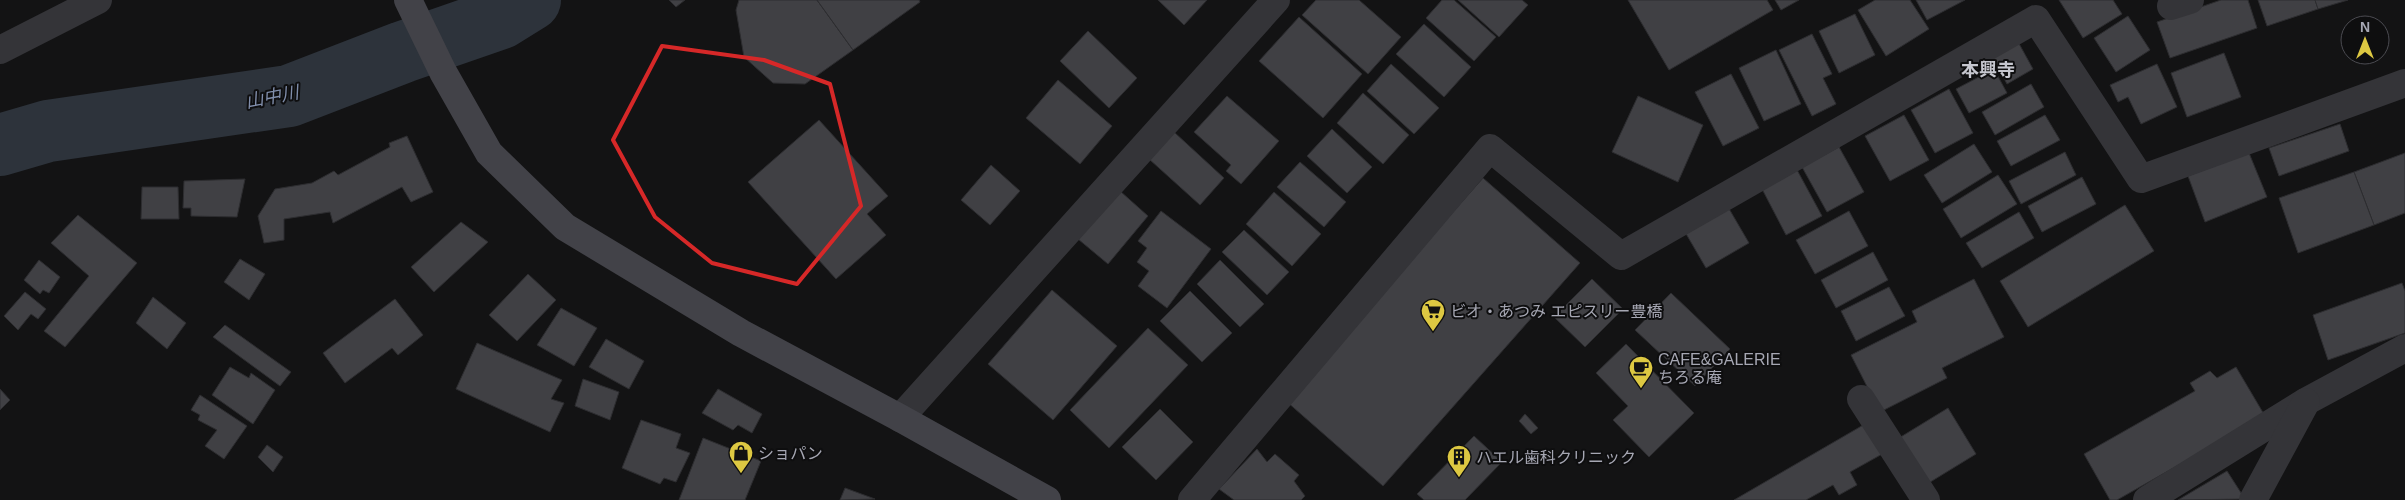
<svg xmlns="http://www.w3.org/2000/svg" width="2405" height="500" viewBox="0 0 2405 500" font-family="Helvetica,'Noto Sans JP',sans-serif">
<rect width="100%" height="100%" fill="#131314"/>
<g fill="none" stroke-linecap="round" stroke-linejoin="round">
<polyline stroke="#2d333b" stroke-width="62" points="0,145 48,131 289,96 403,52 501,18 530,0"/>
</g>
<g fill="#404044" stroke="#2d2d30">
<polygon points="669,0 685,0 676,7"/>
<polygon points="739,0 817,0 853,50 805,84 773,83 744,57 736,10"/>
<polygon points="817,0 919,0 920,2 853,50"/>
<polygon points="1158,0 1207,0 1184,25"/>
<polygon points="1316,0 1359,0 1401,37 1368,74 1302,15"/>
<polygon points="1442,0 1454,0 1496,37 1474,61 1426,18"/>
<polygon points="1458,0 1522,0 1528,5 1499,37"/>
<polygon points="1628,0 1767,0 1773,10 1669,70"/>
<polygon points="1775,0 1799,0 1781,10"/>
<polygon points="1875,0 1910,0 1929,29 1886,56 1858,10"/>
<polygon points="1916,0 1965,0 1927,20"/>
<polygon points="2059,0 2113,0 2122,14 2083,38"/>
<polygon points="2221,0 2248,0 2257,28 2170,58 2157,22"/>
<polygon points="2258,0 2315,0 2318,9 2267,26"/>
<polygon points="2315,0 2348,0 2318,9"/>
<polygon points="1855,14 1875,55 1839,73 1819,31"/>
<polygon points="2128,16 2150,50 2116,72 2094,38"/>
<polygon points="1299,17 1362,74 1323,118 1259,61"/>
<polygon points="1424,24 1471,67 1444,97 1396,54"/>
<polygon points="1088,31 1137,78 1109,108 1060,61"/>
<polygon points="1812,34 1832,74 1823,78 1836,104 1812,116 1779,50"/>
<polygon points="2017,40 2033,69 2007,84 1991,54"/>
<polygon points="1776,50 1801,104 1764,121 1739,68"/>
<polygon points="2224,53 2241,97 2187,117 2171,73"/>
<polygon points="1391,64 1439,108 1414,134 1367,91"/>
<polygon points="2157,64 2177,107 2141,124 2128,97 2118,102 2110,85"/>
<polygon points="1994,69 2007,93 1969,113 1956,89"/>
<polygon points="1731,74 1759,128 1723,146 1695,92"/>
<polygon points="1058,80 1112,126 1080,164 1026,118"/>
<polygon points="2031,84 2044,107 1995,135 1982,112"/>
<polygon points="1949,89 1973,133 1935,153 1911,110"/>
<polygon points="1363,93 1409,135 1383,164 1337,123"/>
<polygon points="1227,96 1279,141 1241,184 1226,171 1231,165 1194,132"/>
<polygon points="1638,96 1703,125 1678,182 1612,152"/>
<polygon points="1904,115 1929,160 1890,181 1865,136"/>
<polygon points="2045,115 2060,140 2011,166 1997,141"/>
<polygon points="819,120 888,196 867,214 886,235 836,279 748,182"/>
<polygon points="2340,124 2349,151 2279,176 2269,148"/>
<polygon points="1332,129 1372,167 1347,193 1307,156"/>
<polygon points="1174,132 1224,178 1200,205 1149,159"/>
<polygon points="407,136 433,192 411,202 402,187 333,223 330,212 284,219 284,240 264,243 258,216 275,189 312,183 334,171 338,175 390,147 389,143"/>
<polygon points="1974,144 1992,172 1942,203 1924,175"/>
<polygon points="1839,147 1864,192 1827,212 1802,167"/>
<polygon points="2065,152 2076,175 2021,204 2009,181"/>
<polygon points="2249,153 2267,197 2205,222 2188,176"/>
<polygon points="2405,153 2405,213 2374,225 2354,172"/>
<polygon points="1300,162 1346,202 1324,227 1277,187"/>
<polygon points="991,165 1020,191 990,225 961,200"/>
<polygon points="1796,168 1822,216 1786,235 1761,187"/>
<polygon points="2354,172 2374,225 2298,253 2279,198"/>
<polygon points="1998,175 2017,204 1961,238 1943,209"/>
<polygon points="2082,177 2096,204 2042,232 2028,206"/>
<polygon points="1483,178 1580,263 1383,486 1286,401"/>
<polygon points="245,179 237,217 191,216 191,208 183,208 184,181"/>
<polygon points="142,187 178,187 179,219 141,219"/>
<polygon points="1120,191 1148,216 1108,264 1078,239"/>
<polygon points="1274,192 1321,234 1292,266 1246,224"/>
<polygon points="2125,205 2154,251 2028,327 2000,281"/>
<polygon points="1728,207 1749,243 1706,268 1685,232"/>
<polygon points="1161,211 1211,249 1167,308 1138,286 1149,271 1137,262 1147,248 1138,241"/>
<polygon points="1849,211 1868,246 1815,274 1796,240"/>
<polygon points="2019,212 2034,238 1982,268 1966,243"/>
<polygon points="78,215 137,263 65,347 44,331 89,276 51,243"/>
<polygon points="461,222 488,242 434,292 411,267"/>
<polygon points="1244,230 1289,272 1267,295 1222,252"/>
<polygon points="1873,252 1888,280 1836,308 1821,280"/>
<polygon points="240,259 265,274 249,300 224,282"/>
<polygon points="39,260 60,277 49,293 43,290 40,294 24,280"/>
<polygon points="1220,260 1264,304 1240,327 1197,284"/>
<polygon points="528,274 556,300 517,341 489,315"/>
<polygon points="1592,279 1623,309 1585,347 1554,317"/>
<polygon points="1974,279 2004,337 1942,368 1947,378 1880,412 1851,355 1917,322 1912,311"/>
<polygon points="2402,283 2405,291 2405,333 2328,360 2313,315"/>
<polygon points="1889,287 1905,316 1856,341 1841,311"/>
<polygon points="1052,290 1117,346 1053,420 988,364"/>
<polygon points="1190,291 1232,333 1202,362 1160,321"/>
<polygon points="25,292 46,309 38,319 31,314 18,330 4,316"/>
<polygon points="1671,293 1730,349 1695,386 1635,330"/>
<polygon points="153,297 186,323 167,349 136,323"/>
<polygon points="395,299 423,335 398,355 392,348 345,383 323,353"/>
<polygon points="561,308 597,328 574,366 537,345"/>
<polygon points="225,325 291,372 280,386 213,337"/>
<polygon points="1148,328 1188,365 1109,448 1070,410"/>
<polygon points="606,339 644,361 629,389 589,367"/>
<polygon points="477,343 562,380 551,399 564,403 550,432 456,389"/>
<polygon points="1626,344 1694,413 1649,457 1613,420 1628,406 1596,373"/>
<polygon points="230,367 249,378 251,373 275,390 253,424 212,395"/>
<polygon points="2236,367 2265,416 2117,500 2110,500 2084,454 2195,391 2190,383 2210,371 2217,378"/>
<polygon points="583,379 619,392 610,420 575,406"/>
<polygon points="0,389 10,400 0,410"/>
<polygon points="718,389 762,414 752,433 738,425 733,430 702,413"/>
<polygon points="200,395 247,426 224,459 205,446 217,430 198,420 200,415 191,410"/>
<polygon points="1948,408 1976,454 1927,484 1899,438"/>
<polygon points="1160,409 1193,442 1156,480 1122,447"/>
<polygon points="1525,414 1538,428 1531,434 1519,421"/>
<polygon points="641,420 681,434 676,448 690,453 676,482 664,478 660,484 622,468"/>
<polygon points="1865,424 1884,453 1850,472 1857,485 1839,495 1833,485 1806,500 1734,500"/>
<polygon points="1474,436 1502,462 1465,500 1424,500 1417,494"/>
<polygon points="703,438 761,461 745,500 679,500"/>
<polygon points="267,445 283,457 273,472 258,457"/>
<polygon points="1257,449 1267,462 1275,454 1299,475 1294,481 1305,496 1301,500 1234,500 1219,489"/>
<polygon points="2227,471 2245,499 2178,500"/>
<polygon points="845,488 875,499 840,500"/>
</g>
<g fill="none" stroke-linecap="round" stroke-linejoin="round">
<g stroke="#343438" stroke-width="28">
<polyline points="2171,6 2190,0"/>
<polyline points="0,50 98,0"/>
<polyline points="1861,399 1926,500"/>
<polyline points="900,418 1276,0"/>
<polyline points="1192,500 1490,148 1621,256 2036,19 2141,179 2405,83"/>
<polyline points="2147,500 2307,401 2405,348"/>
<polyline points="2253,500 2306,402"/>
</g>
<polyline stroke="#424248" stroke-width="28" points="408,0 443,72 489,153 565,227 741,333 900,418 1047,500"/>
</g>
<path fill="none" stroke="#d62828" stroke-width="4" stroke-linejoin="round" d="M662 46 764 60 830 84 861 206 797 284 712 263 655 217 613 140Z"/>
<defs>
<symbol id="supermarket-pin" viewBox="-11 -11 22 30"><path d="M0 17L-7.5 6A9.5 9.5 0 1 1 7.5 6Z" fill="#ddc842" stroke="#0e0e0f"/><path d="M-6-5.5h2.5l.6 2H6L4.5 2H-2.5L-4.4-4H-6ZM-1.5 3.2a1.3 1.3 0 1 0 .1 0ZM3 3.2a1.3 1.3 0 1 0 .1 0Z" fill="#111"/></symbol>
<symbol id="cafe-pin" viewBox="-11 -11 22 30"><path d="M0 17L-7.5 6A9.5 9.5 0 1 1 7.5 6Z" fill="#ddc842" stroke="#0e0e0f"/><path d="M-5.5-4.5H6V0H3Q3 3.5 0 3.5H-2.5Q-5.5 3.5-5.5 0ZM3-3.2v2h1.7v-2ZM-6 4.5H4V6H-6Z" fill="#111"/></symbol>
<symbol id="shop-pin" viewBox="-11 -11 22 30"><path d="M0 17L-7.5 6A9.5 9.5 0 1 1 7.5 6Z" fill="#ddc842" stroke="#0e0e0f"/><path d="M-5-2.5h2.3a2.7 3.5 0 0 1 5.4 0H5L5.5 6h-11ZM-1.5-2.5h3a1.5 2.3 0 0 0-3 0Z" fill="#111"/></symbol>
<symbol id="building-pin" viewBox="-11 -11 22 30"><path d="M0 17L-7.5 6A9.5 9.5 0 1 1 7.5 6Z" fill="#ddc842" stroke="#0e0e0f"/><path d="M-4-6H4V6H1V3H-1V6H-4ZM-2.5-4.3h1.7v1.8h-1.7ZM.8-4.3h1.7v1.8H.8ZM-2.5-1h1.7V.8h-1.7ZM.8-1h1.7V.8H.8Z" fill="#111"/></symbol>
</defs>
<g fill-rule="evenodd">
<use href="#supermarket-pin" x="1419" y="297" width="28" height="38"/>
<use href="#cafe-pin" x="1627" y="354" width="28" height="38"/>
<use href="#shop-pin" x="727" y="439" width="28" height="38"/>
<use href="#building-pin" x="1445" y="443" width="28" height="38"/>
</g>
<g text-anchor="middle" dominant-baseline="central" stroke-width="4" stroke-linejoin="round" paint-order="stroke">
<g font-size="16" fill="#a6a7b3" stroke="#0e0e0f" text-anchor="start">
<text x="1450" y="311">ビオ・あつみ エピスリー豊橋</text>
<text x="1658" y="359">CAFE&amp;GALERIE<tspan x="1658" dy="18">ちろる庵</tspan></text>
<text x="758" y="453">ショパン</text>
<text x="1476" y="457">ハエル歯科クリニック</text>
</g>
<g font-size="18" font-weight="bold" fill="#c6c7cf" stroke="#0e0e0f">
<text x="1988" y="70">本興寺</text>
</g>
<g font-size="18" font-style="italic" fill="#808eab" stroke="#0e0e0f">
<text transform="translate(272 97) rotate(-11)">山中川</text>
</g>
</g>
<g transform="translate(2365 40)"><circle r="24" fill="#0e0e0f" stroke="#4b4b51"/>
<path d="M0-4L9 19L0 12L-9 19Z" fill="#ddc842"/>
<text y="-8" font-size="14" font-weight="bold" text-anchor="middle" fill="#a6a7b3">N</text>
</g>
</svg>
